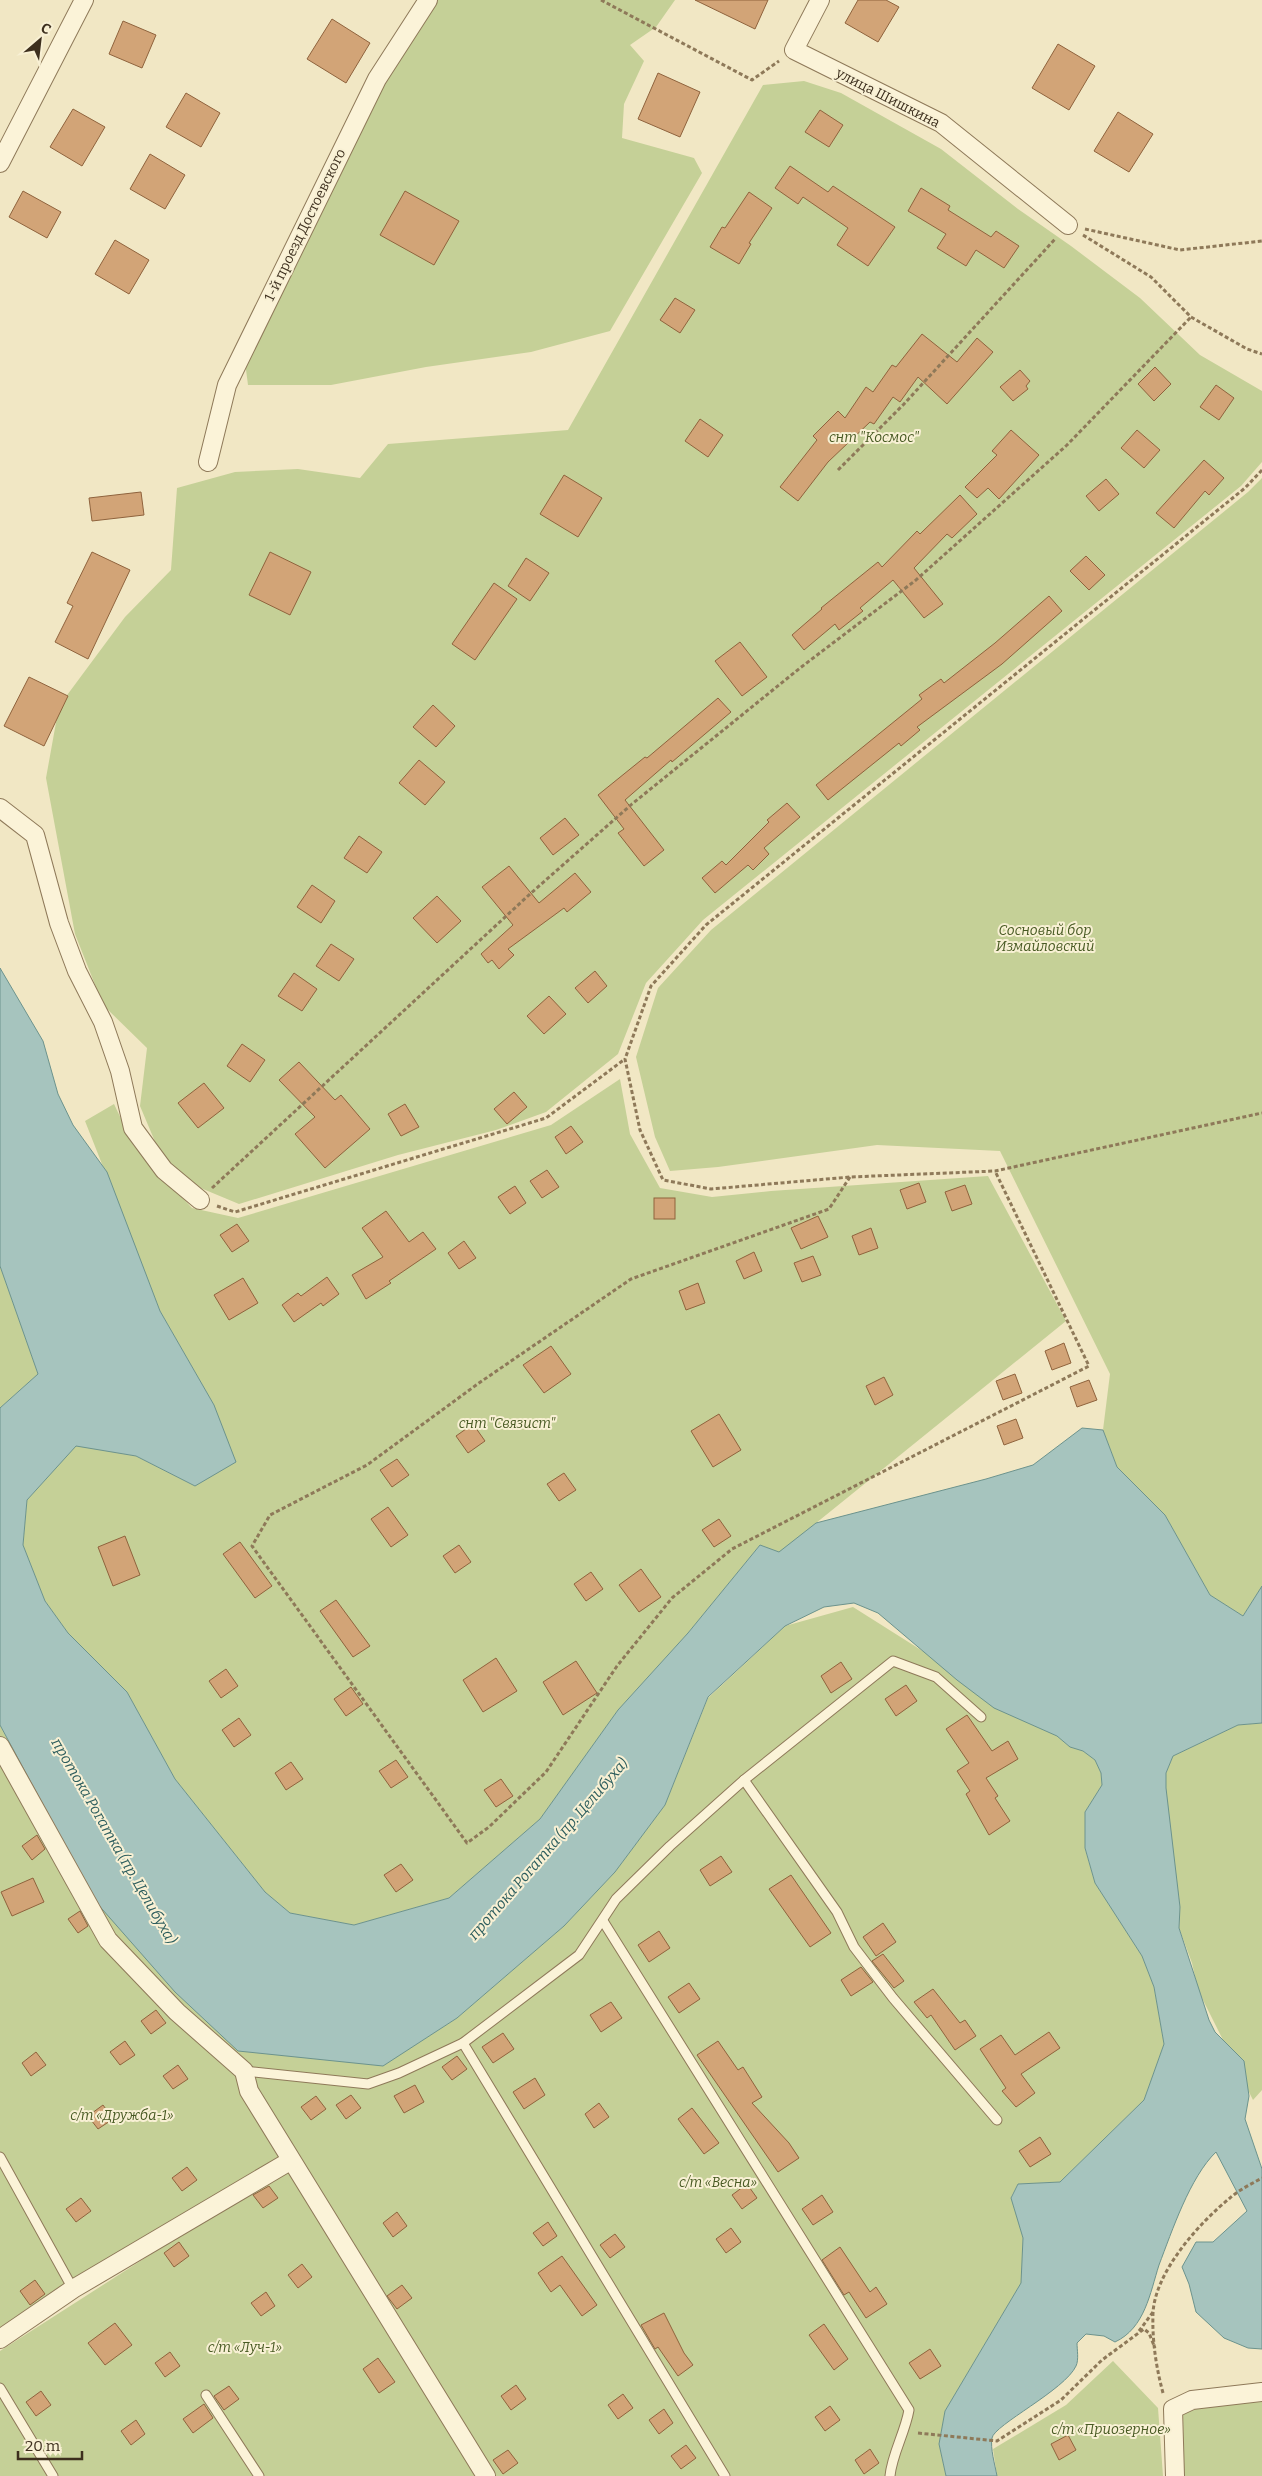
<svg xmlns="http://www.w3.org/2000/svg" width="1262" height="2476" viewBox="0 0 1262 2476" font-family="Bitter,serif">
<rect width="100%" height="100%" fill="#f1e7c4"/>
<g fill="#c5d097">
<polygon points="428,0 675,0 656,27 630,45 644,61 624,104 622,138 694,158 702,173 610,331 531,352 426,367 331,385 248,385 245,362 264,316"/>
<polygon points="804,81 841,93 941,149 1018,209 1071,246 1140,298 1200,355 1262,391 1262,462 1241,486 703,920 646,983 618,1054 546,1112 496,1130 398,1155 239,1204 203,1189 181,1176 156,1144 140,1106 147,1048 103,1005 75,934 46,778 59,706 125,617 171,570 177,488 235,472 298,469 360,478 388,444 568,430 763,85"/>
<polygon points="1262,478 1262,1586 1243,1616 1210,1595 1165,1515 1117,1467 1103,1430 1110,1374 1000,1151 877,1145 718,1167 670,1171 655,1137 636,1057 658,988 711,930 1248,492"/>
<polygon points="620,1079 630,1134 660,1188 712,1197 771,1191 988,1176 1066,1321 779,1553 760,1545 688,1633 618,1710 540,1819 449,1898 354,1925 290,1913 265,1892 175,1779 127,1692 68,1633 45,1601 23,1545 27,1500 76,1445 136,1456 195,1486 214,1405 160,1311 85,1121 114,1104 134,1146 192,1208 238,1218 551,1125"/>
<polygon points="0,1266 38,1374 0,1408"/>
<polygon points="853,1607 1057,1736 1070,1747 1083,1751 1095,1760 1101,1773 1102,1785 1085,1812 1085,1849 1095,1883 1142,1956 1154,1987 1164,2044 1144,2100 1060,2182 1018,2184 1011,2197 1023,2238 1021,2283 945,2411 939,2444 946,2476 494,2476 262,2100 238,2052 240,2089 281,2158 0,2335 0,1725 57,1835 382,2066 457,2018 564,1926 615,1872 665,1805 708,1698 785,1626"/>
<polygon points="1262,1723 1262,2090 1253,2100 1198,1990 1192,1963 1179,1928 1180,1907 1166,1800 1166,1773 1173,1756 1238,1725"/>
<polygon points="287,2167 477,2476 0,2476 0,2351"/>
<polygon points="1113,2361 1158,2408 1163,2476 997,2476 993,2449 1066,2405"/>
<polygon points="1262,2402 1262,2476 1184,2476 1183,2414 1207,2404"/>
</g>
<path fill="#a6c4be" stroke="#6c938d" d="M0 968 43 1041 58 1094 73 1125 107 1172 160 1311 214 1405 236 1462 195 1486 136 1456 76 1446 27 1500 23 1545 45 1601 68 1633 127 1692 175 1779 265 1892 290 1913 354 1925 449 1898 540 1819 618 1710 688 1633 760 1545 779 1552 816 1523 986 1479 1033 1465 1082 1428 1103 1430 1117 1467 1165 1515 1210 1595 1243 1616 1262 1586V1723L1238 1725 1173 1756 1166 1773V1788L1180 1907 1179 1928 1209 2020 1215 2032 1244 2061 1249 2096 1245 2119 1262 2169V2349L1248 2348 1224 2338 1196 2312 1189 2284 1182 2267 1196 2242H1213L1247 2211 1216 2152C1190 2177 1172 2231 1159 2265 1150 2293 1145 2328 1115 2342L1104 2336 1086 2334 1077 2343C1077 2349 1079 2360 1076 2366 1065 2390 994 2425 992 2438 990 2448 995 2465 997 2476H946L939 2444 945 2411 1021 2283 1023 2238 1011 2198 1018 2184 1060 2182 1144 2100 1164 2044 1154 1987 1142 1956 1095 1883 1085 1848V1812L1102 1785 1101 1773 1095 1760 1083 1751 1070 1747 1057 1736 994 1708 957 1680 878 1613 854 1603 824 1607 785 1626 708 1697 665 1805 615 1872 564 1926 457 2018 383 2066 238 2051 175 1992 95 1901 0 1725V1408L38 1374 0 1266Z"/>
<g fill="#d2a477" stroke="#8f633d">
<polygon points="695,0 768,0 755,29"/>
<polygon points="858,0 886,0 899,7 878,42 845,23"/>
<polygon points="332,19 370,43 346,83 307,59"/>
<polygon points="123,21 156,35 142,68 109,54"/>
<polygon points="1058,44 1095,66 1069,110 1032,88"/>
<polygon points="658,73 700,92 680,137 638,119"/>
<polygon points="186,93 220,113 201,147 166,127"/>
<polygon points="73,109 105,127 82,166 50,147"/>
<polygon points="820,110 843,125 829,147 805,132"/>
<polygon points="1118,112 1153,134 1129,172 1094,151"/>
<polygon points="150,154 185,175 165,209 130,189"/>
<polygon points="790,166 828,192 833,186 895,227 868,266 837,245 848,228 803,197 798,204 775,188"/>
<polygon points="921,188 950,206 948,210 991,237 996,231 1019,246 1004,268 976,250 966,266 937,248 946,234 908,211"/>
<polygon points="23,191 61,212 47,238 9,217"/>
<polygon points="405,191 459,221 434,265 380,235"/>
<polygon points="749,192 772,208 749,243 751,244 739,264 710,247 722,227 725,228"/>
<polygon points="115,240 149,260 129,294 95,274"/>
<polygon points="675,298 695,310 680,333 660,320"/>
<polygon points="922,334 957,362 977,338 993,352 947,404 918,377 900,402 893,397 874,424 870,422 828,462 798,501 780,487 817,440 813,436 838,411 845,418 866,387 873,392 892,365 896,367"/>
<polygon points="1155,367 1171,384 1154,401 1138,384"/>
<polygon points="1020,370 1030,381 1026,386 1028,389 1013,401 1000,387"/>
<polygon points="1216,385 1234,398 1219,420 1200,407"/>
<polygon points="700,419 723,435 708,457 685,441"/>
<polygon points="1011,430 1039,455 999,499 988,488 977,498 965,487 997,455 992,451"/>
<polygon points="1137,430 1160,450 1144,468 1121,448"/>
<polygon points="1204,460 1224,478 1209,495 1205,491 1174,528 1156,513"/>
<polygon points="564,475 602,498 578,537 540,514"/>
<polygon points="1106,479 1119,494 1099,511 1086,496"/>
<polygon points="141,492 144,515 92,521 89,498"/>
<polygon points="960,495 977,514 952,538 947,534 914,568 943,604 924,618 893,580 860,608 863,611 839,630 835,624 804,650 792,635 822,609 821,608 878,562 882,567 917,531 920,534"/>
<polygon points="92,552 130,570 88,659 55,642 73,606 67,603"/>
<polygon points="270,552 311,572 290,615 249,595"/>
<polygon points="1086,556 1105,575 1089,590 1070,571"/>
<polygon points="526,558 549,573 530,601 508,586"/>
<polygon points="494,583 517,599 475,660 452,644"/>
<polygon points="1049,596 1062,611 1002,664 917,727 920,730 901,746 899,743 828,800 816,785 922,699 919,695 941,679 944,683 995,643"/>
<polygon points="740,642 767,677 742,696 715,661"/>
<polygon points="29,677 68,696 44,746 4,726"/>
<polygon points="718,698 731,712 672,762 671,760 625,800 664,850 644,866 618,833 624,829 598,795 645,757 647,758"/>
<polygon points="433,705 455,726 436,747 413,727"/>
<polygon points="419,760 445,782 425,805 399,783"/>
<polygon points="787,803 800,817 764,848 769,854 753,870 748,865 715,893 702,878 722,861 726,865 769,822 767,820"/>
<polygon points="565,818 579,835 553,855 540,838"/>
<polygon points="359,836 382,852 367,873 344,858"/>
<polygon points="509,866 539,903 575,873 591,892 567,912 564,908 508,949 514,955 499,969 492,960 488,963 481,954 513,925 482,887"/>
<polygon points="312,885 335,901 321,923 297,907"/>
<polygon points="437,896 461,921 437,943 413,918"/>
<polygon points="331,944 354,959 339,981 316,966"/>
<polygon points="595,971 607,986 588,1003 575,988"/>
<polygon points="294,973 317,989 302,1011 278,996"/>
<polygon points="549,996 566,1014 544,1034 527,1016"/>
<polygon points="242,1044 265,1060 250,1082 227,1066"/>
<polygon points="299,1062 335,1100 341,1095 370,1129 325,1168 295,1134 315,1117 279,1080"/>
<polygon points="204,1083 224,1108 198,1128 178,1103"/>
<polygon points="514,1092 527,1107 507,1124 494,1109"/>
<polygon points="405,1104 419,1127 401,1136 388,1114"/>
<polygon points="571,1126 583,1142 566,1154 555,1137"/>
<polygon points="547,1170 559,1187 542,1198 530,1181"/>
<polygon points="919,1183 926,1202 907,1209 900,1190"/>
<polygon points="965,1185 972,1204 952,1211 945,1192"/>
<polygon points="515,1186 526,1203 510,1214 498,1197"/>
<rect x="654" y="1198" width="21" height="21"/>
<polygon points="386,1211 409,1242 423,1232 436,1249 389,1281 391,1283 366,1299 352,1275 383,1257 362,1228"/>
<polygon points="818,1216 828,1237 801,1249 791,1228"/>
<polygon points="237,1224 249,1241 232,1252 220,1235"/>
<polygon points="871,1228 878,1248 859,1255 852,1236"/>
<polygon points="464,1241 476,1258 459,1269 448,1253"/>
<polygon points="754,1252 762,1271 744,1279 736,1261"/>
<polygon points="813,1256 821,1275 802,1282 794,1263"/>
<polygon points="327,1277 339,1294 323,1306 321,1303 294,1322 282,1305 298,1293 301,1296"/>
<polygon points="243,1278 258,1303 229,1320 214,1295"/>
<polygon points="698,1283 705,1303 686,1310 679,1291"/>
<polygon points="1064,1343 1071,1363 1052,1370 1045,1351"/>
<polygon points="551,1346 571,1374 544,1393 523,1365"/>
<polygon points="1015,1374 1022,1393 1003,1400 996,1381"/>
<polygon points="884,1377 893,1395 875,1405 866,1386"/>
<polygon points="1089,1380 1097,1400 1077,1407 1070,1387"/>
<polygon points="719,1414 741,1450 713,1467 691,1431"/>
<polygon points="1016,1419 1023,1438 1004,1445 997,1426"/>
<polygon points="473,1424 485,1441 468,1453 456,1436"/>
<polygon points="397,1459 409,1475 392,1487 380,1470"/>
<polygon points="564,1473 576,1490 559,1501 547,1484"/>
<polygon points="388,1507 408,1535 391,1547 371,1519"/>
<polygon points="719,1519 731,1536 714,1547 702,1530"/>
<polygon points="125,1536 140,1575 113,1586 98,1547"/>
<polygon points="240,1542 272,1586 255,1598 223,1554"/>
<polygon points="459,1545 471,1562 455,1573 443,1556"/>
<polygon points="641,1569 661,1597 639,1612 619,1585"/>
<polygon points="591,1572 603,1589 586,1601 574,1584"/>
<polygon points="336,1600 370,1646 353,1657 320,1611"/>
<polygon points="496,1658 517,1691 483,1712 463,1680"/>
<polygon points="576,1661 597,1693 563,1715 543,1682"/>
<polygon points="841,1662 852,1679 831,1693 821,1676"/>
<polygon points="226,1669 238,1686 221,1698 209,1681"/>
<polygon points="906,1685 917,1701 896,1716 885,1699"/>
<polygon points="351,1687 363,1704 346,1716 334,1699"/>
<polygon points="967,1715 992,1751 1008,1741 1018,1759 986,1778 998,1796 995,1798 1010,1821 989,1835 966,1794 970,1791 957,1771 969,1763 946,1729"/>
<polygon points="239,1718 251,1735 234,1747 222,1730"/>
<polygon points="396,1760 408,1777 391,1788 379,1771"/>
<polygon points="291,1762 303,1779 286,1790 275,1773"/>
<polygon points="501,1779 513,1796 496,1807 484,1790"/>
<polygon points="37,1835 45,1849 32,1860 22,1846"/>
<polygon points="721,1856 732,1872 710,1886 700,1870"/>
<polygon points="401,1864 413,1880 396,1892 384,1875"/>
<polygon points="791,1875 831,1933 810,1947 769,1889"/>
<polygon points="33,1878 44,1902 12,1916 1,1892"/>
<polygon points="80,1911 88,1926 78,1933 68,1919"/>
<polygon points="883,1923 896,1942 876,1956 863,1937"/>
<polygon points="659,1931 670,1948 649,1962 638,1945"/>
<polygon points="883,1954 904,1981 894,1988 872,1961"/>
<polygon points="861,1967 873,1982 851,1996 841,1980"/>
<polygon points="689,1983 700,1999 679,2013 668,1997"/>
<polygon points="933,1989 960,2023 965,2020 976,2036 955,2050 931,2015 927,2018 914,2002"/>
<polygon points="611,2002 622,2018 601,2032 590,2015"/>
<polygon points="156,2010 166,2023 151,2034 141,2021"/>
<polygon points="1049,2032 1060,2048 1021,2074 1035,2093 1016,2107 1002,2091 1006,2088 980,2049 1001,2035 1015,2055"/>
<polygon points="503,2033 514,2049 493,2063 482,2047"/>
<polygon points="125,2041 135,2055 120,2065 110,2052"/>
<polygon points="718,2041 738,2070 743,2067 762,2097 752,2103 789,2143 799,2158 778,2172 697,2055"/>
<polygon points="36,2052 46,2065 31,2076 22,2063"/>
<polygon points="457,2056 467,2069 452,2080 442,2067"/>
<polygon points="178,2065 188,2079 173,2089 163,2076"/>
<polygon points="535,2078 545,2095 524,2109 513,2092"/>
<polygon points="415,2085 424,2102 404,2113 394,2096"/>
<polygon points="351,2095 361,2108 346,2119 336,2105"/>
<polygon points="316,2096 326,2109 311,2120 301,2107"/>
<polygon points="599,2103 609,2117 594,2128 585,2114"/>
<polygon points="103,2105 113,2119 98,2129 88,2116"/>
<polygon points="692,2108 719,2143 704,2154 678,2119"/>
<polygon points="1040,2137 1051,2154 1030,2167 1019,2151"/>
<polygon points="187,2167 197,2180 182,2191 172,2178"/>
<polygon points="747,2184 757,2198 742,2209 732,2195"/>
<polygon points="269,2186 278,2198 263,2208 253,2195"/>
<polygon points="822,2195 833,2212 813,2225 802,2209"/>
<polygon points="81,2198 91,2211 76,2222 66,2209"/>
<polygon points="397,2212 407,2226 393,2237 383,2223"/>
<polygon points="548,2222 557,2236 543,2246 533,2233"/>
<polygon points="731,2228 741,2242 726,2253 716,2239"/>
<polygon points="615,2234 625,2247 610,2258 600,2245"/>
<polygon points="179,2242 189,2256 174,2267 164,2253"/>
<polygon points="840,2247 870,2292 876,2287 887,2304 866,2318 849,2292 844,2295 822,2260"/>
<polygon points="562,2256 597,2305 582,2316 560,2285 551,2292 538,2273"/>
<polygon points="302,2264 312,2277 298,2288 288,2275"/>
<polygon points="35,2280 45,2294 30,2305 20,2291"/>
<polygon points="402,2285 412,2298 397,2309 387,2296"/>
<polygon points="266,2292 275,2306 261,2316 251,2303"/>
<polygon points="664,2313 684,2353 693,2365 678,2376 658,2347 655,2349 641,2325"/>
<polygon points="115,2323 132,2345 105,2365 88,2343"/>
<polygon points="824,2324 848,2359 834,2370 809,2335"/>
<polygon points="930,2349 941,2366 920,2379 909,2363"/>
<polygon points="170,2352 180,2366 165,2377 155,2363"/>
<polygon points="378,2358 395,2382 379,2393 363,2369"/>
<polygon points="516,2385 526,2399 511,2410 501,2396"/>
<polygon points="229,2386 239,2399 224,2410 214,2396"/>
<polygon points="41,2391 51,2405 36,2416 26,2402"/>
<polygon points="623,2394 633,2408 618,2419 608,2405"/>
<polygon points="204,2404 213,2418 193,2433 183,2419"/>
<polygon points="830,2406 840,2420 825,2431 815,2417"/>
<polygon points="664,2409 673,2423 659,2434 649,2420"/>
<polygon points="136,2420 145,2434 131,2445 121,2431"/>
<polygon points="1068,2435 1076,2450 1059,2460 1051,2444"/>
<polygon points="686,2445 696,2458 681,2469 671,2456"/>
<polygon points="870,2449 879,2463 864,2474 855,2460"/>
<polygon points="508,2450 518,2463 503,2474 493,2460"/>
</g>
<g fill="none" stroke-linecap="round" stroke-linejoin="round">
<defs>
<g id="service">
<polyline points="744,1780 837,1912 854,1947 893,1998 997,2120"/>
<path d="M603 1921 909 2410C905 2433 892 2454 890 2476"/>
<polyline points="463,2043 725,2476"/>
<polyline points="244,2071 368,2084 399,2073 463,2043 579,1955 616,1899 670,1846 744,1780 893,1661 936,1677 981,1717"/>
<polyline points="0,2157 73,2289"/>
<polyline points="0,2388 53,2476"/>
<polyline points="206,2395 259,2476"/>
</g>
<g id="minor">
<polyline points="820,0 794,50 941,123 1068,225"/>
<polyline points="0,163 84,0"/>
<polyline points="208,462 227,385 377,79 428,0"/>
<polyline points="0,808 35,835 59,923 77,971 103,1022 120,1071 133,1128 164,1170 200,1200"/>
<polyline points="0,1746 108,1940 177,2012 244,2071 249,2091 486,2476"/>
<polyline points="0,2339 73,2289 290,2161"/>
<polyline points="1175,2476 1173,2409 1192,2400 1262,2392"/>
</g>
</defs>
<use href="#service" stroke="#8e7959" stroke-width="11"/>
<use href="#minor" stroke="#8e7959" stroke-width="20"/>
<g stroke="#8e7959" stroke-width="3" stroke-dasharray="4 2.5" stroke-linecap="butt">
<polyline points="601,0 752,80 779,61"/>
<polyline points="1085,229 1180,250 1262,241"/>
<polyline points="1083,235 1151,277 1191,317 1247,349 1262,354"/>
<polyline points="838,470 904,404 1056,238"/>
<polyline points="1262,470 1245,488 706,925 651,986 625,1059 640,1130 663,1180 711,1189 850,1177 995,1171 1262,1113"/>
<polyline points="850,1177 829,1209 631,1279 479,1383 367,1465 270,1515 252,1546 467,1843 489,1827 546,1772 617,1666 672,1598 732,1549 1089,1366 995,1171"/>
<polyline points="212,1188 530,894 632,804 800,668 916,580 1067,445 1191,317"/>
<polyline points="217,1206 235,1212 546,1118 625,1059"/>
<polyline points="1139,2331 1153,2312"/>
<path d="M1163 2393C1156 2367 1152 2340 1153 2313 1155 2272 1199 2223 1230 2198 1239 2190 1251 2184 1262 2178"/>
<polyline points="918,2433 997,2441 1061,2400 1102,2360 1144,2329 1149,2333 1155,2348"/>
</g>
<use href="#service" stroke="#fbf3d8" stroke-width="9"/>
<use href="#minor" stroke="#fbf3d8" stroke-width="18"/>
</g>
<g text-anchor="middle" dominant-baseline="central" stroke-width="4" stroke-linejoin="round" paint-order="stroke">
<g font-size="14" fill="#3d2f1e" stroke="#f8f0d4">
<text transform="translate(888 98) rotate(27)">улица Шишкина</text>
<text transform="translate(305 225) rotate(-64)">1-й проезд Достоевского</text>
</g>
<g font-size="14" font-style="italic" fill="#485a23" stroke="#f8f0d4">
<text x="874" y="437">снт "Космос"</text>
<text x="1045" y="930">Сосновый бор<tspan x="1045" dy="16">Измайловский</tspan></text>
<text x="507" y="1423">снт "Связист"</text>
<text x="122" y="2115">с/т «Дружба-1»</text>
<text x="718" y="2182">с/т «Весна»</text>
<text x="245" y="2347">с/т «Луч-1»</text>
<text x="1111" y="2429">с/т «Приозерное»</text>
</g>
<g font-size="15" font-style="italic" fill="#2c5d5d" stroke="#f8f0d4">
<text transform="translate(114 1841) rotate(60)">протока Рогатка (пр. Целибуха)</text>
<text transform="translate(548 1849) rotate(-49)">протока Рогатка (пр. Целибуха)</text>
</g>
</g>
<g transform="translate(40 40) rotate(28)" stroke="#f8f0d4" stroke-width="4" paint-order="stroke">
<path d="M0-4L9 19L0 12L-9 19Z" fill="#3d2f1e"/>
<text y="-8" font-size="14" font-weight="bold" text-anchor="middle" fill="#3d2f1e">С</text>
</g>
<path d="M18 2451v8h64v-8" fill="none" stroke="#3d2f1e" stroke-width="2.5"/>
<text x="25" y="2451" font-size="15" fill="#3d2f1e" stroke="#f8f0d4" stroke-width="4" paint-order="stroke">20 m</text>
</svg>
